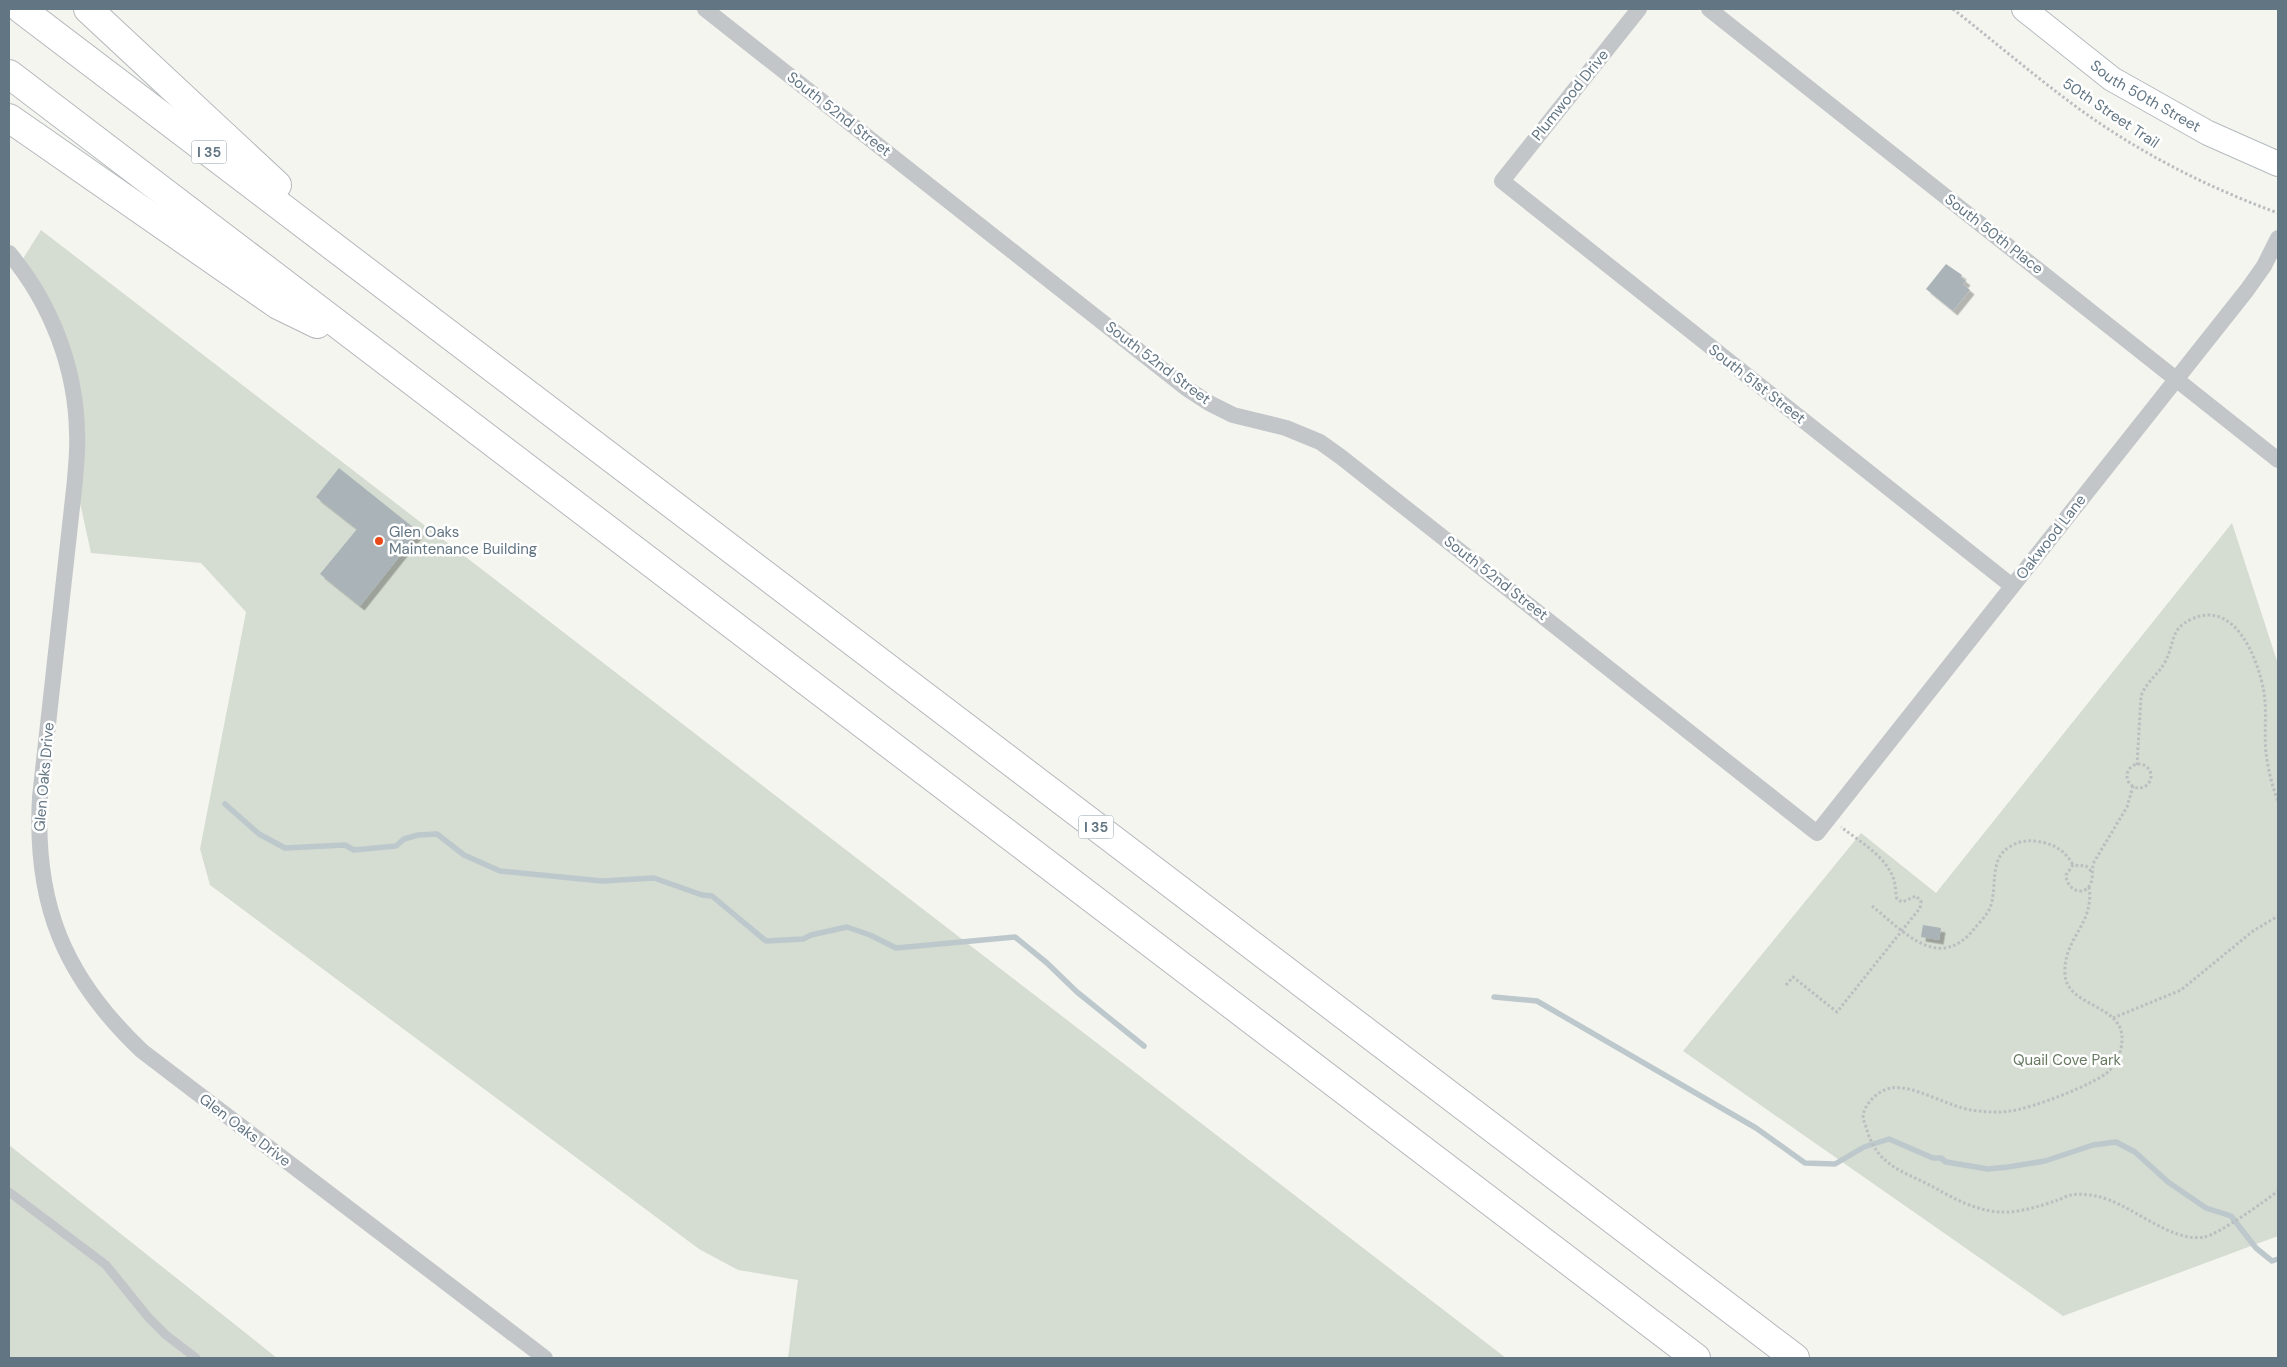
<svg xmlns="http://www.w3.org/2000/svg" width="2287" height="1367" viewBox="0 0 2287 1367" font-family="'DM Sans',sans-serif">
<defs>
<filter id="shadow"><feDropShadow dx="4.5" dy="4.5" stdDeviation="0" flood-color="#0004"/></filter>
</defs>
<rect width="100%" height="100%" fill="#f5f5f0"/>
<g fill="#d5dcd1">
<polygon points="41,230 1506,1358 788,1358 798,1280 738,1270 699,1249 210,885 200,849 246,612 201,563 91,553 75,480 67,364 19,265"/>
<polygon points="2232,523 2278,664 2278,1236 2063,1316 1683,1051 1861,833 1936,893"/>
<polygon points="9,1145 277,1358 9,1358"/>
</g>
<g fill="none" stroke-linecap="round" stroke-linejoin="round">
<g stroke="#bdc8cd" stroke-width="5.5">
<polyline points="225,804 259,834 285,848 345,845 354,850 396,846 404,839 418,835 437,834 464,855 500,871 602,881 654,878 702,895 712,896 766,941 803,939 811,935 847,927 870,935 896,948 1015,937 1047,963 1077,992 1144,1046"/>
<polyline points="1494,997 1537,1001 1756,1128 1805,1163 1835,1164 1864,1147 1889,1139 1933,1158 1941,1158 1946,1162 1988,1169 2008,1167 2045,1161 2093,1145 2116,1142 2135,1152 2168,1182 2206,1208 2231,1216 2256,1248 2272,1261 2278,1259"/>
</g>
</g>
<g fill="#aab3b7" filter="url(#shadow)">
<polygon points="1946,264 1962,275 1961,277 1966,281 1963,284 1970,290 1953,311 1926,289"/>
<polygon points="339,468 419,532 360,606 320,574 357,529 316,497"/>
<polygon points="1923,925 1941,928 1939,940 1921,937"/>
</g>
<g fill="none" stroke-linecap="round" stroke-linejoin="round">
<defs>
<g id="secondary">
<path id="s1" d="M2024 9 2112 79 2208 133 2278 164"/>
</g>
<g id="motorway">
<polyline points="21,9 1795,1358"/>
<polyline points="88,9 277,185"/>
<polyline points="9,74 1696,1358"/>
<polyline points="9,118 278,305 317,324"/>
</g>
</defs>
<use href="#secondary" stroke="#b4babe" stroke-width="26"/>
<use href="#motorway" stroke="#b4b8bb" stroke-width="30"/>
<g stroke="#bbbec0" stroke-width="3" stroke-dasharray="2.5 2.5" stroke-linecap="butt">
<path d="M1953 9C1996 43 2038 79 2082 111 2142 154 2209 188 2278 213"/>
<circle cx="2139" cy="776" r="12"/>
<path d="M2137 765 2141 696C2146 682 2158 675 2165 662 2175 644 2169 629 2192 619 2235 599 2258 659 2264 692 2267 712 2264 733 2266 753 2268 769 2272 786 2278 801"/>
<path d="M2091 871 2086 866 2073 865 2066 875C2066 888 2082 898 2090 885 2094 878 2091 869 2094 862L2127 807 2133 786"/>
<path d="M2089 887C2095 924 2063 938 2065 974 2066 1007 2124 1004 2122 1040 2122 1050 2117 1063 2109 1071 2096 1084 2030 1109 2010 1111 1997 1113 1984 1112 1971 1110 1947 1106 1912 1084 1891 1088 1879 1090 1863 1104 1863 1118 1863 1119 1866 1127 1866 1127 1877 1168 1905 1171 1937 1189 1956 1200 1978 1211 2000 1212 2018 1213 2041 1206 2058 1200 2062 1199 2067 1195 2071 1195 2079 1193 2089 1195 2096 1196 2131 1203 2170 1243 2204 1237 2218 1235 2265 1201 2278 1191"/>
<path d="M1872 906C1903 931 1939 973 1974 929 1979 923 1987 915 1990 908 1998 887 1988 858 2011 846 2021 840 2030 840 2041 842 2056 845 2066 852 2073 865"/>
<path d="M1786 985 1793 977 1837 1012 1920 908 1921 901 1916 896 1902 902 1897 899C1895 893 1896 886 1894 880 1887 857 1859 841 1841 827"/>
<polyline points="2113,1018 2181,990 2253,931 2278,916"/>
</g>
<polyline stroke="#c2c6c9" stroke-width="9" points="9,1192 106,1265 148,1317 166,1335 196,1358"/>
<g stroke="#c2c6c9" stroke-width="16">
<polyline points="705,9 1186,388 1209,403 1233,415 1286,428 1320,442 1341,457 1817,833 2247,290 2264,266 2278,238"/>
<polyline points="1639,9 1502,181 2012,586"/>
<polyline points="1709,9 2278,460"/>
<path d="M9 253C51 303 76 368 77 433 78 449 76 464 75 480L40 797C34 904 64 977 142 1051L545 1358"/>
</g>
<use href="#secondary" stroke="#fff" stroke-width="24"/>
<use href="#motorway" stroke="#fff" stroke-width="28"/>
</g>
<circle fill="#e94a1c" stroke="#fff" stroke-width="2" cx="379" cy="541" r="5"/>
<g text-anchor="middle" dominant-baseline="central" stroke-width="5" stroke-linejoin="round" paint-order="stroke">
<g fill="#fff" stroke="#919ea8" stroke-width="1">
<rect x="191.5" y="140.5" width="35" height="23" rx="4"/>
<rect x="1078.5" y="815.5" width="35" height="23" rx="4"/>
</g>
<g font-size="14" font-weight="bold" fill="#627583">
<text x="209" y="152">I 35</text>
<text x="1096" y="827">I 35</text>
</g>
<g font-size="15" fill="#627583" stroke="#fff">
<text transform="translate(1570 95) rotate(-51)">Plumwood Drive</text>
<text stroke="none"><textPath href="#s1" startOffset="150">South 50th Street</textPath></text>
<text transform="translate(2111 113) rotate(34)">50th Street Trail</text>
<text transform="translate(839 114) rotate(38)">South 52nd Street</text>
<text transform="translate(1994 234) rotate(38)">South 50th Place</text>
<text transform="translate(1158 363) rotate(37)">South 52nd Street</text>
<text transform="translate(1757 384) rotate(38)">South 51st Street</text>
<text transform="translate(2051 537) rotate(-52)">Oakwood Lane</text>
<text transform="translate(1496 578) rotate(38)">South 52nd Street</text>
<text transform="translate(44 777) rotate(-85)">Glen Oaks Drive</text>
<text transform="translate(245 1130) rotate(37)">Glen Oaks Drive</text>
</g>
<g font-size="15" fill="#627583" stroke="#fff" text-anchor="start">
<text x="389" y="532">Glen Oaks<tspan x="389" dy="17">Maintenance Building</tspan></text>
</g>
<g font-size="15" fill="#677a61" stroke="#fff">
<text x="2067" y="1060">Quail Cove Park</text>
</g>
</g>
<rect width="2287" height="1367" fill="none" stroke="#627583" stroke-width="20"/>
</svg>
